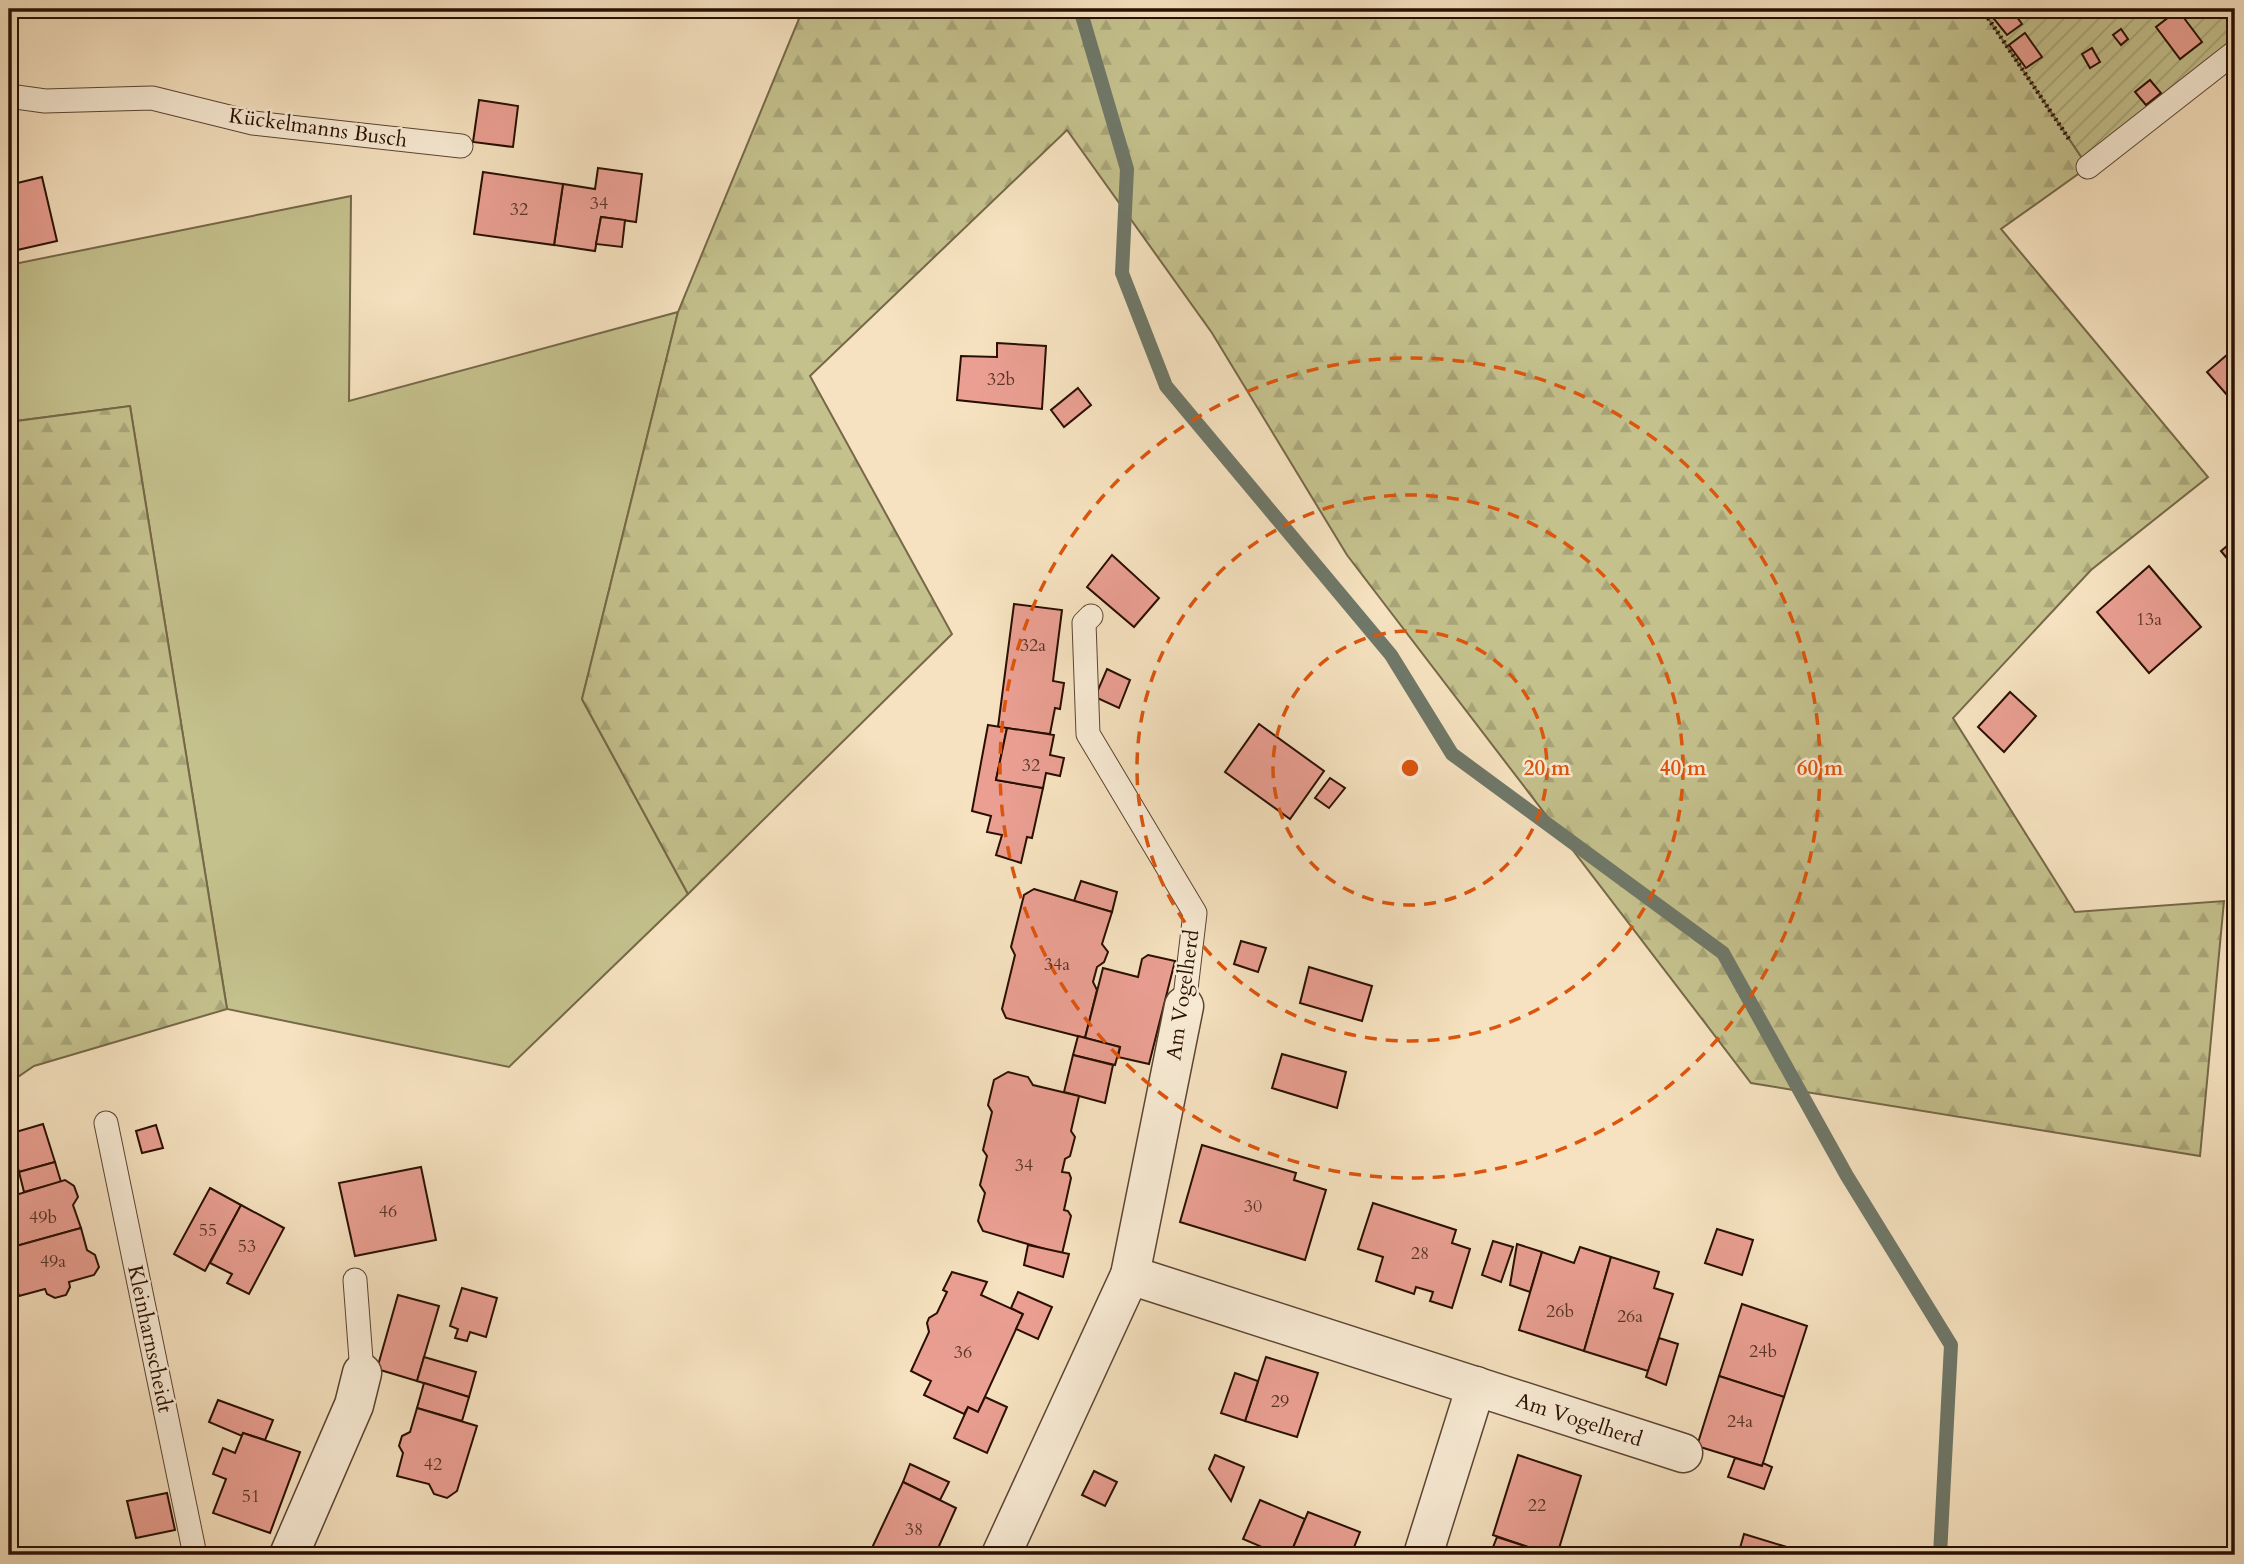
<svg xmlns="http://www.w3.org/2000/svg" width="2244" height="1564" viewBox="0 0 2244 1564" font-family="Cardo,serif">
<defs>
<pattern id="forest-firs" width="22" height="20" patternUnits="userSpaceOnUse" patternTransform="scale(1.75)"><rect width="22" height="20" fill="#c4c18d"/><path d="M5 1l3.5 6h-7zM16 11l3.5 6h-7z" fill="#a8a578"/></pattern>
<pattern id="garden-furrows" width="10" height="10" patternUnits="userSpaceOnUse" patternTransform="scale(1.75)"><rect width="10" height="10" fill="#c4c18d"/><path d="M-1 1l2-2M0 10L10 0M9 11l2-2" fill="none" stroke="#a8a578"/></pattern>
</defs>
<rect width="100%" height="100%" fill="#f6e2c0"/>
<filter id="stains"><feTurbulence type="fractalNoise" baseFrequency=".00286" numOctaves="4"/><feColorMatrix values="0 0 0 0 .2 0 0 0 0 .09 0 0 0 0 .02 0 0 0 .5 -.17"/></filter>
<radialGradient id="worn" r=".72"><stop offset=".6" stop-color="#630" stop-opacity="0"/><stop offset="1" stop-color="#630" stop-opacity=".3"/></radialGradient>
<polygon fill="#c4c18d" stroke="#766848" stroke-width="2" points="351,196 349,401 678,312 582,699 688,894 509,1067 227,1009 130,406 9,422 9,265"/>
<g fill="url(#forest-firs)" stroke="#766848" stroke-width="2">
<polygon points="803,9 1982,9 2088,167 2001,229 2208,477 2091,570 1953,718 2075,912 2224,901 2200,1156 1751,1083 1347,555 1212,333 1067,130 810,376 952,634 688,894 582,699 678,312"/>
<polygon points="130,406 227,1009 34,1066 9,1083 9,422"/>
</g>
<polygon fill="url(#garden-furrows)" stroke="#766848" stroke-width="2" points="1982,9 2235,9 2235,52 2088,167"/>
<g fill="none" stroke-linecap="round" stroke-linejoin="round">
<polyline stroke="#6f7869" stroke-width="14" points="1080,9 1127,169 1122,273 1166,386 1391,655 1452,754 1723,953 1847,1176 1951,1345 1940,1555"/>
</g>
<g fill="#ea9f92" stroke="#290f02" stroke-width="2">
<polygon points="508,9 590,9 590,17 508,16"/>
<polygon points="2008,9 2011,9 2022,24 2007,35 1994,19"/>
<polygon points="2178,10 2202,42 2180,59 2156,27"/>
<polygon points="2121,29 2128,39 2121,45 2113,35"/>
<polygon points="2025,33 2042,57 2026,68 2009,45"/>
<polygon points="2092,48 2100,62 2090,68 2082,54"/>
<polygon points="2150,80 2161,93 2146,105 2135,92"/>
<polygon points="479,100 518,106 513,147 473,142"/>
<polygon points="598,168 642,174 636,222 601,217 595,251 554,245 563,184 595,189"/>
<polygon points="483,172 563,184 554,245 474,234"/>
<polygon points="42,177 57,241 13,251 9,254 9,185"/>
<polygon points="601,217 625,220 622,247 596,244"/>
<polygon points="997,343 1046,346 1042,409 957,400 961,356 997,357"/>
<polygon points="2235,348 2235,402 2234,403 2207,372"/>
<polygon points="1078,388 1091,405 1064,427 1051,410"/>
<polygon points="2235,539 2235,568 2221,551"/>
<polygon points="1112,555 1159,598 1134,627 1087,587"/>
<polygon points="2149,566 2201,627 2149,673 2097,612"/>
<polygon points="1014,604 1062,610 1053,681 1064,683 1060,709 1055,708 1050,734 998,727"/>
<polygon points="1107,669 1130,680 1119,708 1095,697"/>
<polygon points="2010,692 2036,716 2004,752 1978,727"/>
<polygon points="1259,724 1324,771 1290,819 1225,772"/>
<polygon points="988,725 1007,728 996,780 1043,788 1032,838 1027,837 1021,863 996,855 1002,835 987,832 991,816 972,811"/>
<polygon points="1007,728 1054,735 1050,755 1064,758 1060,776 1046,773 1043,788 996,780"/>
<polygon points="1330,778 1345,788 1329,808 1315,798"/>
<polygon points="1081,881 1117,892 1112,912 1074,901"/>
<polygon points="1034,889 1112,912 1102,944 1108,952 1104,962 1097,967 1093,982 1097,990 1085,1038 1006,1018 1002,1009 1015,955 1011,947 1024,895"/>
<polygon points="1241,941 1266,948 1258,972 1234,964"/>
<polygon points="1148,955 1175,961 1149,1064 1118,1057 1120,1047 1085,1038 1103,968 1138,977 1142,959"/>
<polygon points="1309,967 1372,986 1362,1021 1300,1003"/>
<polygon points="1078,1036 1120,1047 1115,1065 1073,1055"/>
<polygon points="1282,1054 1346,1072 1337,1108 1272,1088"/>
<polygon points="1073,1055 1113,1065 1105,1103 1064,1092"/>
<polygon points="1008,1072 1028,1077 1033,1085 1079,1096 1071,1131 1075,1137 1070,1156 1065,1159 1062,1172 1069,1173 1071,1178 1064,1210 1068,1211 1071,1216 1062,1254 983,1231 978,1221 985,1193 980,1185 987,1156 983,1150 992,1112 988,1105 994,1080"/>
<polygon points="43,1124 55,1162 19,1172 9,1134"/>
<polygon points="156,1125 163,1148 142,1153 136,1131"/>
<polygon points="1202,1145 1296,1173 1294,1180 1326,1190 1305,1260 1180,1222"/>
<polygon points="55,1162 61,1182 24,1192 19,1172"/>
<polygon points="421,1167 436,1240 355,1256 339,1183"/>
<polygon points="65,1180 74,1186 78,1197 73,1205 81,1228 9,1248 9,1197"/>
<polygon points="210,1188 241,1205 205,1271 174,1254"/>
<polygon points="1373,1203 1456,1230 1452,1243 1470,1249 1452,1308 1430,1301 1433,1292 1416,1287 1414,1294 1376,1281 1383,1257 1358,1249"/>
<polygon points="241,1205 284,1228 249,1294 227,1283 232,1274 210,1263"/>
<polygon points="81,1228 87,1250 95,1255 99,1267 94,1275 69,1282 70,1287 66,1295 55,1298 47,1294 45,1289 19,1296 14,1280 9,1277 9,1248"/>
<polygon points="1717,1229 1753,1240 1742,1275 1705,1263"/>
<polygon points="1493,1241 1513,1247 1501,1282 1482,1275"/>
<polygon points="1517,1244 1542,1252 1530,1292 1510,1285"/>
<polygon points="1028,1245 1069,1254 1063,1277 1024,1265"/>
<polygon points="1580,1247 1611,1257 1584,1351 1519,1330 1542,1252 1574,1263"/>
<polygon points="1611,1257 1659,1272 1654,1288 1673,1294 1648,1371 1584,1351"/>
<polygon points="952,1272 987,1282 981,1295 1023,1314 978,1412 968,1407 964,1414 924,1395 931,1381 911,1371 929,1332 927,1323 929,1318 937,1313 947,1292 943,1290"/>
<polygon points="462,1288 497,1298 486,1337 470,1332 467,1341 455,1338 458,1329 450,1326"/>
<polygon points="1018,1292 1052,1307 1038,1339 1016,1329 1023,1314 1011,1308"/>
<polygon points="398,1295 439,1306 417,1381 377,1369"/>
<polygon points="1742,1304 1807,1326 1784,1397 1719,1376"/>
<polygon points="1659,1338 1678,1344 1666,1385 1646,1377"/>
<polygon points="424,1357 476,1372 469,1397 417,1381"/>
<polygon points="1266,1357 1318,1373 1297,1437 1245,1421"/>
<polygon points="1235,1373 1258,1381 1245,1421 1221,1413"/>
<polygon points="1719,1376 1784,1397 1762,1466 1697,1446"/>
<polygon points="424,1383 469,1397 462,1421 417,1408"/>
<polygon points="985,1397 1007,1407 987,1453 954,1438 968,1407 978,1412"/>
<polygon points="218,1400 273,1420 265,1440 243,1433 242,1436 209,1422"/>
<polygon points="417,1408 477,1426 457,1491 447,1498 434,1494 429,1484 397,1476 403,1453 399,1446 402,1436 410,1432"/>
<polygon points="243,1433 300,1452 270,1533 213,1513 226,1479 213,1474 223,1448 235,1453"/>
<polygon points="1215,1455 1244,1467 1231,1501 1209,1469"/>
<polygon points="1518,1455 1581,1476 1557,1555 1532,1555 1534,1549 1493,1535"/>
<polygon points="1735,1458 1762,1466 1763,1463 1772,1467 1764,1489 1728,1477"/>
<polygon points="910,1464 949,1482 940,1500 903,1482"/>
<polygon points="1094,1471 1117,1482 1105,1506 1082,1495"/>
<polygon points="903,1482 956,1508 935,1555 883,1555 871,1550"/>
<polygon points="167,1493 175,1530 136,1538 127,1501"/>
<polygon points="1260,1500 1305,1519 1290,1555 1281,1555 1243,1539"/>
<polygon points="1308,1512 1360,1532 1351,1555 1290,1555"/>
<polygon points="1744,1534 1813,1555 1738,1555"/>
<polygon points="1497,1537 1534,1549 1532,1555 1490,1555"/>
</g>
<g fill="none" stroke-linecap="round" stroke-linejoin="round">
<defs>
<g id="service">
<polyline points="9,96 45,101 152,98 253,123 461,146"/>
<polyline points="2088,167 2235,52"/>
<polyline points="1091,616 1084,623 1088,734 1195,913 1184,1006"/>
<polyline points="106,1123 195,1555"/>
<polyline points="355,1280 362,1373"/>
</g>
<g id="minor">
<polyline points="1130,1275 1683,1453"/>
<polyline points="289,1555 354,1405 362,1373"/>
<polyline points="1001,1555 1130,1275 1184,1006"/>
<polyline points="1423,1555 1476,1386"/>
</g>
</defs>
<use href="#service" stroke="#5c4432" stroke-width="25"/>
<use href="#minor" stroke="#5c4432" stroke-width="41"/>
<polyline stroke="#290f02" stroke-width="4.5" stroke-dasharray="2 3.5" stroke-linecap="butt" points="1982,9 2069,139"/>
<use href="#service" stroke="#f9ecd6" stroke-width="23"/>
<use href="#minor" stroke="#f9ecd6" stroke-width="38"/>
</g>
<g fill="none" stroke="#de550c" stroke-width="3.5" stroke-dasharray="12 9">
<circle cx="1410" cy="768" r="137"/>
<circle cx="1410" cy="768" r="273"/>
<circle cx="1410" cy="768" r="410"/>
</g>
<g text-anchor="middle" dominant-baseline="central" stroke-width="5" stroke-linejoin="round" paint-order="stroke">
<g font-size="18" fill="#593326">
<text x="599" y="203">34</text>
<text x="519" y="209">32</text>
<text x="1001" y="379">32b</text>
<text x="2149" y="619">13a</text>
<text x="1033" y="645">32a</text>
<text x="1031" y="765">32</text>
<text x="1057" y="964">34a</text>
<text x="1024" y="1165">34</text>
<text x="1253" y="1206">30</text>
<text x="388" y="1211">46</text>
<text x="43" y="1217">49b</text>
<text x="208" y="1230">55</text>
<text x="247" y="1246">53</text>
<text x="1420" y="1253">28</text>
<text x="53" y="1261">49a</text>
<text x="1560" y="1311">26b</text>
<text x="1630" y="1316">26a</text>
<text x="1763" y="1351">24b</text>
<text x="963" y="1352">36</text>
<text x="1280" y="1401">29</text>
<text x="1740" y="1421">24a</text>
<text x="433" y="1464">42</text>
<text x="251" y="1496">51</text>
<text x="1537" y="1505">22</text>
<text x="914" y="1529">38</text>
</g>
<g font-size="21" fill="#290f02" stroke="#f9ecd6">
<text transform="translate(318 128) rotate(8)">Kückelmanns Busch</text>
<text transform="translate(1183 995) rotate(-82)">Am Vogelherd</text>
<text transform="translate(150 1339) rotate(78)">Kleinharnscheidt</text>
<text transform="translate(1579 1420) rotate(18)">Am Vogelherd</text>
</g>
</g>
<circle cx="1410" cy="768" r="10" fill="#de550c" stroke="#f9ecd6" stroke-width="3.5"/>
<g font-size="21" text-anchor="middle" font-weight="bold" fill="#de550c" stroke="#f9ecd6" stroke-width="5" stroke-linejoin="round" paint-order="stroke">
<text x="1547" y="775">20 m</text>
<text x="1683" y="775">40 m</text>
<text x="1820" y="775">60 m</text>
</g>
<rect width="2244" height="1564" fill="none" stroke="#f6e2c0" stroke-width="35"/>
<rect x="10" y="10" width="2223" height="1543" fill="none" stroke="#290f02" stroke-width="3.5"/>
<rect x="18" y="18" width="2209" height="1529" fill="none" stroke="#290f02" stroke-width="2"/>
<rect width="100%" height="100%" filter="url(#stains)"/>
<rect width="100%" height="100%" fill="url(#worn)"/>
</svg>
